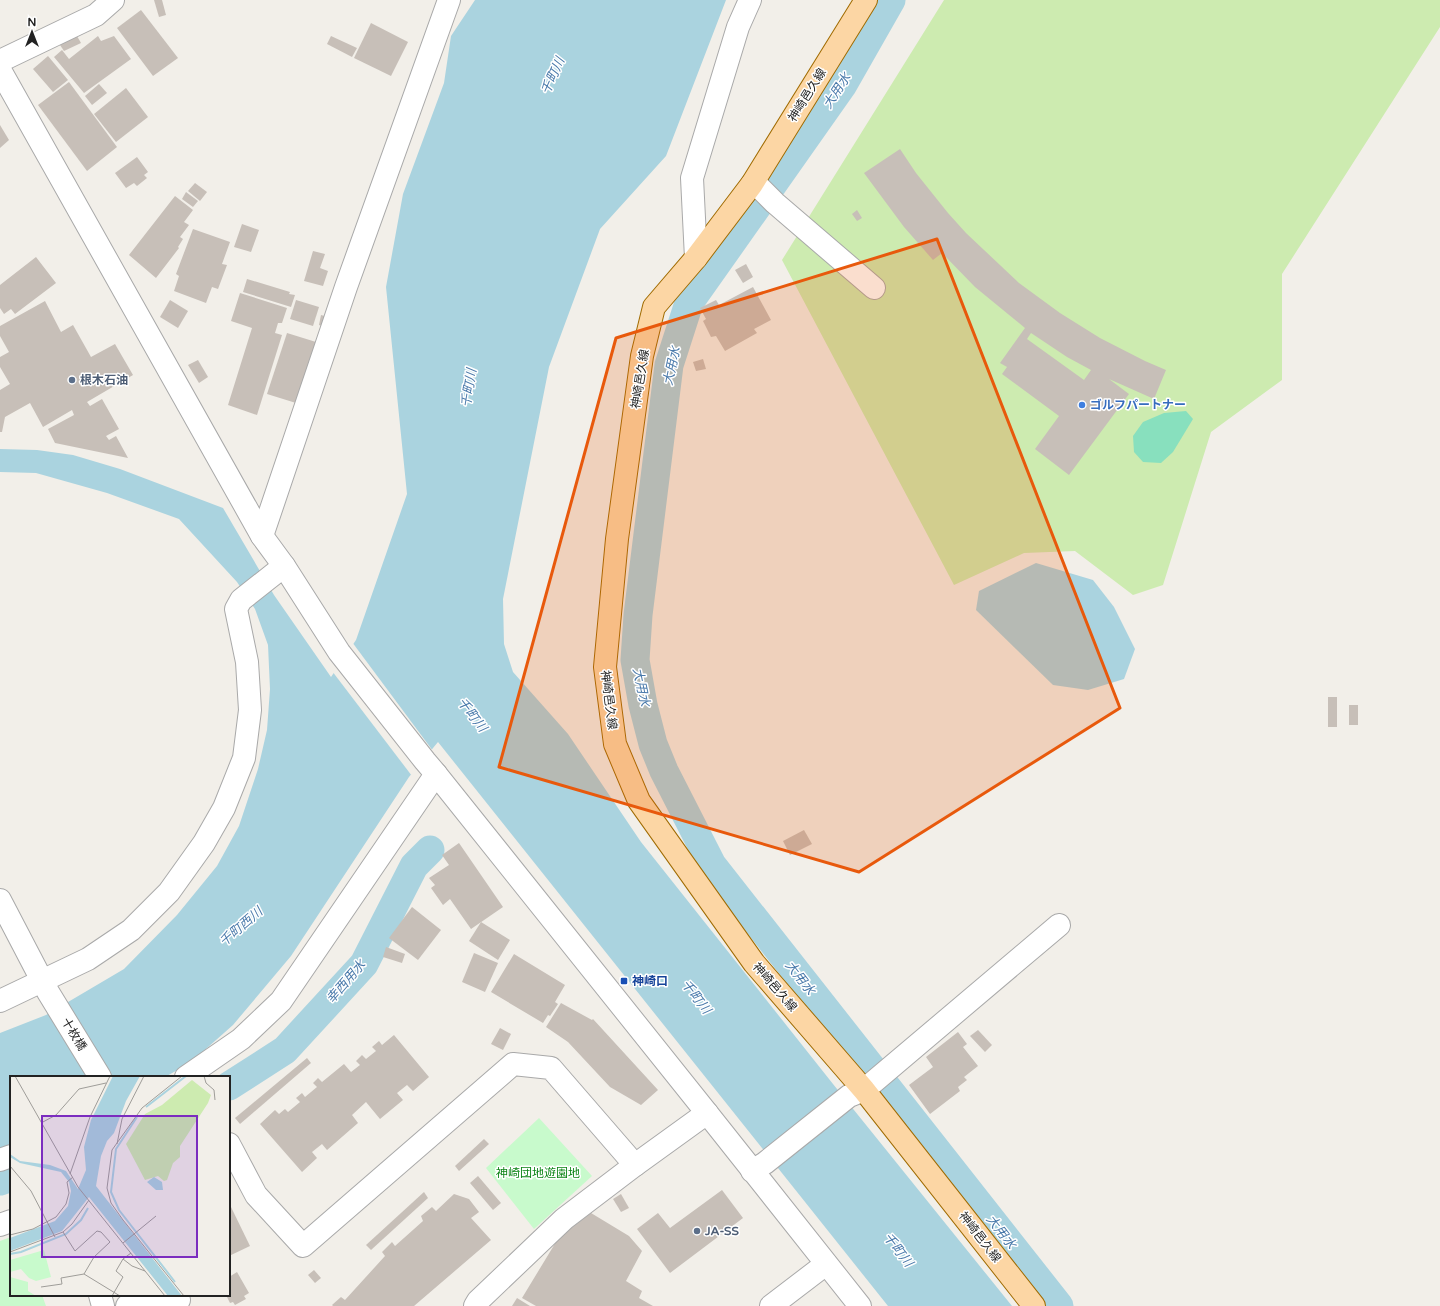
<svg xmlns="http://www.w3.org/2000/svg" width="1440" height="1306" viewBox="0 0 1440 1306" font-family="'Varela Round','Noto Sans JP',sans-serif">
<rect width="100%" height="100%" fill="#f2efe9"/>
<polygon fill="#cdebb0" points="944,0 1440,0 1440,27 1282,274 1282,380 1211,432 1163,585 1133,595 1075,551 1024,553 954,585 782,260"/>
<g fill="#c8facc">
<polygon points="539,1118 592,1176 534,1229 486,1168"/>
<polygon points="11,1237 11,1295 42,1295 46,1306 0,1306 0,1241"/>
</g>
<polygon fill="#88e0be" points="1186,411 1193,419 1173,452 1161,463 1143,462 1134,452 1133,436 1143,422 1164,413"/>
<g fill="#aad3df">
<polygon points="475,0 726,0 666,156 600,229 549,367 503,599 504,644 513,672 568,734 641,842 833,1084 1012,1306 888,1306 438,742 409,777 291,956 233,1025 190,1063 165,1077 11,1077 11,1144 0,1148 0,1033 46,1015 124,969 177,915 217,866 239,826 258,769 267,730 270,689 268,645 255,609 237,582 179,519 107,493 36,473 0,472 0,449 37,450 73,455 120,469 223,508 274,595 331,677 356,640 407,494 386,287 403,194 444,83 451,36"/>
<polygon points="1036,563 1093,580 1114,607 1135,649 1124,679 1088,690 1053,685 976,610 979,591"/>
</g>
<polygon fill="#f2efe9" points="352,642 433,751 412,776 332,671"/>
<g fill="none" stroke-linecap="round" stroke-linejoin="round">
<g stroke="#aad3df" stroke-width="29">
<polyline points="891,0 842,86 689,303 669,365 638,615 635,660 643,705 653,744 664,771 712,865 1059,1306"/>
<polyline points="229,1086 285,1050 364,964 414,866 430,850"/>
<polyline points="0,1181 11,1177"/>
</g>
</g>
<g fill="#c7bfb8" fill-rule="evenodd">
<polygon points="154,0 162,0 166,15 159,17"/>
<polygon points="141,10 178,58 153,76 117,28"/>
<polygon points="371,23 408,42 391,76 354,58"/>
<polygon points="77,36 81,43 64,51 60,45"/>
<polygon points="98,36 101,41 114,36 131,59 84,93 54,57 62,50 69,59"/>
<polygon points="331,36 357,48 352,57 327,44"/>
<polygon points="48,56 68,80 53,92 33,69"/>
<polygon points="69,82 117,147 87,171 38,105"/>
<polygon points="99,84 107,93 92,105 85,96"/>
<polygon points="126,88 148,117 116,142 94,114"/>
<polygon points="0,125 9,140 0,148"/>
<path d="M900 149 916 173 948 213 966 233 1019 283 1060 313 1100 338 1145 361 1166 370 1154 399 1109 379 1129 394 1069 475 1035 449 1059 416 1002 374 1007 367 1000 363 1025 328 975 287 942 253 933 260 904 227 864 173ZM1031 333 1067 357 1091 370 1084 380 1027 339Z"/>
<polygon points="137,157 148,172 144,175 147,178 137,186 134,183 126,188 115,173"/>
<polygon points="195,183 207,192 200,201 188,191"/>
<polygon points="186,192 198,201 193,207 182,199"/>
<polygon points="175,196 193,210 184,222 189,225 180,237 183,239 178,247 179,248 156,278 129,255"/>
<polygon points="857,210 862,218 857,221 852,214"/>
<polygon points="242,224 259,230 251,252 234,247"/>
<polygon points="193,229 230,242 222,264 227,265 218,289 212,287 206,303 174,291 179,276 176,274"/>
<polygon points="313,251 325,254 320,268 328,271 323,286 304,281"/>
<polygon points="36,257 56,283 15,314 11,309 4,314 0,308 0,285"/>
<polygon points="746,264 753,277 743,283 735,270"/>
<polygon points="247,279 290,292 289,294 295,295 291,307 243,292"/>
<polygon points="753,287 771,320 754,329 757,333 725,351 716,336 711,337 703,321 706,319 700,308 716,300 719,305"/>
<polygon points="240,293 287,308 282,323 278,323 275,333 282,335 257,415 228,405 252,328 231,321"/>
<polygon points="170,300 188,311 178,328 160,317"/>
<polygon points="296,300 319,307 313,326 290,319"/>
<polygon points="45,301 61,332 73,325 91,357 115,344 133,375 87,402 90,406 102,399 119,429 106,436 109,440 116,436 128,458 55,443 48,429 74,415 72,410 43,427 30,403 5,417 2,432 0,432 0,390 10,384 0,367 0,357 9,352 0,336 0,326"/>
<polygon points="321,315 328,317 325,327 319,325"/>
<polygon points="287,333 316,342 296,403 267,394"/>
<polygon points="703,359 706,369 696,371 693,362"/>
<polygon points="198,360 208,377 199,383 188,365"/>
<rect x="1328" y="697" width="9" height="30"/>
<rect x="1349" y="705" width="9" height="20"/>
<polygon points="804,830 812,844 790,855 783,841"/>
<polygon points="459,843 503,907 471,929 450,899 443,905 431,888 435,885 429,878 449,865 442,855"/>
<polygon points="412,907 441,930 418,960 389,938"/>
<polygon points="481,922 510,940 498,960 469,941"/>
<polygon points="386,947 405,954 402,963 383,957"/>
<polygon points="474,953 498,963 485,992 462,982"/>
<polygon points="514,954 565,985 555,1002 558,1004 550,1016 548,1015 543,1023 491,992"/>
<polygon points="561,1003 592,1020 593,1019 658,1090 641,1105 610,1087 568,1042 546,1027"/>
<polygon points="500,1028 511,1034 503,1050 491,1044"/>
<polygon points="978,1030 992,1045 985,1052 970,1036"/>
<polygon points="958,1032 967,1044 963,1047 978,1066 964,1077 967,1080 958,1087 960,1091 930,1114 909,1085 933,1067 926,1057"/>
<polygon points="394,1035 429,1077 413,1091 407,1085 397,1093 403,1100 380,1119 366,1102 352,1115 358,1123 327,1150 322,1144 312,1152 317,1158 302,1172 260,1124 275,1110 279,1114 285,1109 288,1112 300,1102 296,1098 302,1093 305,1097 317,1087 313,1083 318,1078 322,1082 344,1064 351,1072 360,1065 356,1061 362,1055 366,1059 376,1051 372,1047 379,1041 382,1045"/>
<polygon points="307,1058 311,1063 240,1124 235,1118"/>
<polygon points="484,1139 489,1144 459,1171 455,1166"/>
<polygon points="478,1176 501,1203 493,1210 470,1183"/>
<polygon points="722,1190 743,1218 670,1273 637,1229 658,1213 670,1228"/>
<polygon points="424,1192 428,1198 371,1250 366,1245"/>
<polygon points="454,1194 469,1199 479,1212 471,1218 491,1240 414,1306 333,1306 332,1305 341,1297 345,1300 385,1256 382,1252 392,1242 395,1246 423,1221 421,1216 432,1207 436,1211"/>
<polygon points="621,1194 629,1208 621,1212 613,1199"/>
<polygon points="231,1207 250,1246 229,1256 229,1208"/>
<polygon points="591,1213 629,1236 642,1251 626,1281 642,1291 639,1298 653,1306 536,1306 522,1298 559,1237"/>
<polygon points="314,1270 321,1278 315,1283 308,1275"/>
<polygon points="237,1272 249,1293 244,1296 246,1299 235,1305 233,1302 230,1303 226,1295 229,1295 229,1277"/>
<polygon points="517,1298 530,1306 512,1306"/>
</g>
<g fill="none" stroke-linecap="round" stroke-linejoin="round">
<defs>
<g id="minor">
<polyline points="0,61 96,15 113,0"/>
<polyline points="0,70 262,536 284,566 339,652 425,761 436,774 707,1113 860,1306"/>
<polyline points="752,184 759,187 775,203 874,288"/>
<polyline points="696,258 692,178 738,27 750,0"/>
<polyline points="262,536 346,287 449,0"/>
<polyline points="0,900 48,992 100,1077"/>
<polyline points="0,1001 88,959 131,930 169,892 204,843 224,808 244,758 250,710 247,662 236,609 241,600 284,566"/>
<polyline points="186,1077 241,1039 281,1001 436,774"/>
<polyline points="229,1144 256,1195 303,1246 513,1064 551,1068 635,1165 564,1219 478,1301 475,1306"/>
<polyline points="0,1160 11,1156"/>
<polyline points="635,1165 707,1113"/>
<polyline points="752,1171 765,1163 849,1096 864,1090 1059,925"/>
<polyline points="0,1225 11,1221"/>
<polyline points="100,1295 103,1306"/>
<polyline points="127,1306 179,1300 177,1295"/>
<polyline points="771,1306 826,1264"/>
</g>
<polyline id="major" points="866,0 752,184 696,258 654,307 642,356 617,539 605,667 615,744 639,801 754,963 864,1090 1034,1306"/>
</defs>
<use href="#minor" stroke="#a9a9a9" stroke-width="24"/>
<use href="#major" stroke="#a06b00" stroke-width="24"/>
<use href="#minor" stroke="#fff" stroke-width="22"/>
<use href="#major" stroke="#fcd6a4" stroke-width="22"/>
</g>
<path fill="#e8590c" fill-opacity="0.2" stroke="#e8590c" stroke-width="3" stroke-linejoin="round" d="M937 239 1120 708 859 872 499 767 616 338Z"/>
<g fill="#5c6f8a" stroke="#fff" stroke-width="1.5">
<circle cx="72" cy="380" r="4"/>
<circle cx="697" cy="1231" r="4"/>
</g>
<circle fill="#3f7fe0" stroke="#fff" stroke-width="1.5" cx="1082" cy="405" r="4"/>
<rect fill="#1a4fb4" stroke="#fff" stroke-width="1.5" x="620" y="977" width="8" height="8" rx="2"/>
<g text-anchor="middle" dominant-baseline="central" stroke-width="3" stroke-linejoin="round" paint-order="stroke">
<g font-size="12" fill="#222" stroke="#fff">
<text transform="translate(807 95) rotate(-58)">神崎邑久線</text>
<text transform="translate(640 379) rotate(-81)">神崎邑久線</text>
<text transform="translate(609 700) rotate(83)">神崎邑久線</text>
<text transform="translate(775 987) rotate(49)">神崎邑久線</text>
<text transform="translate(74 1034) rotate(59)">十枚橋</text>
<text transform="translate(980 1237) rotate(52)">神崎邑久線</text>
</g>
<g font-size="12" font-weight="bold" fill="#4e5e75" stroke="#fff" text-anchor="start">
<text x="80" y="380">根木石油</text>
<text x="705" y="1231">JA-SS</text>
</g>
<g font-size="12" font-weight="bold" fill="#366cbe" stroke="#fff" text-anchor="start">
<text x="1090" y="405">ゴルフパートナー</text>
</g>
<g font-size="12" font-weight="bold" fill="#164399" stroke="#fff" text-anchor="start">
<text x="632" y="981">神崎口</text>
</g>
<g font-size="12" fill="#0c8416" stroke="#fff">
<text x="538" y="1173">神崎団地遊園地</text>
</g>
<g font-size="13" font-style="italic" fill="#4a7aab" stroke="#fff">
<text transform="translate(553 76) rotate(-66)">千町川</text>
<text transform="translate(837 91) rotate(-57)">大用水</text>
<text transform="translate(672 366) rotate(-78)">大用水</text>
<text transform="translate(469 388) rotate(-81)">千町川</text>
<text transform="translate(641 687) rotate(78)">大用水</text>
<text transform="translate(472 715) rotate(52)">千町川</text>
<text transform="translate(241 927) rotate(-41)">千町西川</text>
<text transform="translate(800 978) rotate(52)">大用水</text>
<text transform="translate(346 982) rotate(-49)">幸西用水</text>
<text transform="translate(696 997) rotate(52)">千町川</text>
<text transform="translate(1001 1232) rotate(52)">大用水</text>
<text transform="translate(898 1250) rotate(52)">千町川</text>
</g>
</g>
<g transform="translate(10 1076)">
<rect width="220" height="220" fill="#f2efe9"/>
<path d="M182 4 201 19 198 27 170 70V81L163 87 157 104 154 105 148 100 135 104 116 68 135 38 152 29Z" fill="#cdebb0"/>
<path d="M34 174 41 201 26 205 19 202 11 193 0 196V184ZM0 201 18 206V215L26 220H0Z" fill="#c8facc"/>
<path d="M103 0H130L116 25 104 57 97 65 91 80 86 110 172 220H158L79 121 52 155 0 175V162L45 145 58 130 61 115 59 106 51 96 10 87 0 81V78L10 85 40 89 56 95 68 113 76 94 74 71 81 44ZM144 101 152 106 153 114H146L137 106Z" fill="#aad3df"/>
<path fill="none" stroke="#aad3df" stroke-width="2" d="M136 31 176 0M127 41 106 73 101 116 109 134 165 206M0 178 11 176 56 158 71 144 78 132"/>
<path fill="none" stroke="#9f9d99" stroke-width="1" d="M5 0 68 111 155 220M172 0 132 32 102 74 97 112 101 127 113 144 174 220M194 0 196 7 204 14 205 24M31 47 46 39 69 13 96 7M107 68 112 43 134 0M0 90 21 115 45 161M60 98 80 41 100 0M53 156 65 175 87 155 91 156 100 166 84 181 74 198 110 220M0 159 23 153 46 141 56 128 59 117 57 106 63 101M113 167 146 140M0 176 53 156 62 148 79 124M113 183 122 190 135 195M31 211 52 208 51 202 74 198M102 220 113 201 106 195 113 183 121 177"/>
<path fill="#7b2cbf" fill-opacity="0.15" stroke="#7b2cbf" stroke-width="2" d="M32 40H187V181H32Z"/>
<rect width="220" height="220" fill="none" stroke="#222" stroke-width="2"/>
</g>
<g transform="translate(32 32)" stroke="#ffffff" stroke-width="3" paint-order="stroke">
<path d="M0-3L7 15L0 10L-7 15Z" fill="#222222"/>
<text y="-6" font-size="11" font-weight="bold" text-anchor="middle" fill="#222222">N</text>
</g>
</svg>
